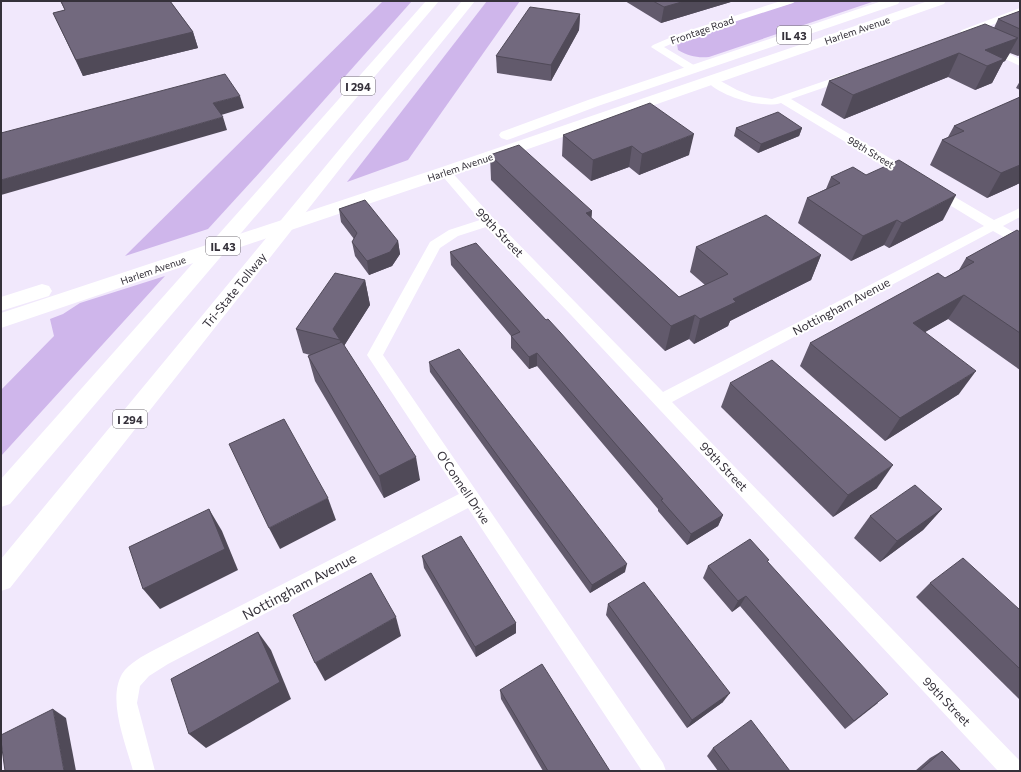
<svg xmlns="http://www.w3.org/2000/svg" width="1021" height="772" viewBox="0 0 1021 772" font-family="Commissioner,sans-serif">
<rect width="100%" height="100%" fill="#f1e8fc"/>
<g fill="#cfb6eb">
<polygon points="383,1 412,1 261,171 208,229 125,256"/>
<polygon points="487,1 520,1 408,160 347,182"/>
<path d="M798 1H875L709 57C697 58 688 56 678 50L677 44C710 25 761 13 798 1Z"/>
<polygon points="165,276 144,299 1,456 1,390 54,336 50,319 63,314 80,303"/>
</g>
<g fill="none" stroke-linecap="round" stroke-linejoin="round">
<g fill="#fff" fill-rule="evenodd">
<polygon points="781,1 795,1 793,3 687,37 664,47 697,67 698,69 697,71 689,71 651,47 653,45 681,33"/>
<polygon points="1020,8 1020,14 968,34 962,34 960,32 962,30"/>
<polygon points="989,45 1020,59 1020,66 986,50 984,48"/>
<path d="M848 73 852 74 853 76 852 78 791 99 913 172 915 175 913 178H905L781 103C762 109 718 96 706 80L707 78H715L737 90 752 96 772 99Z"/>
<path d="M445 168 449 169 494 219 663 392 984 226 930 193 928 190 930 187H938L994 220 1020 208V217L1003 226 1020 236V246L993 231 672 402 1020 761V771H998L571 315 486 227 458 236 440 248 383 355 663 763 666 771H642L468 508 168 664 149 676 140 686 137 703 155 771H133C126 744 107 700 122 674 129 663 143 656 154 650L459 494 367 355 430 242 449 230 480 220 439 172 441 169Z"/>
</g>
<g fill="#fff" fill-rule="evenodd">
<polygon points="882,1 900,1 898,4 598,106 513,138 507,140 501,138 499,135 501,132 588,100"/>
<polygon points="928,1 946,1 944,4 451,176 1,328 1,313 439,168"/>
<polygon points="42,284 49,286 52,291 49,296 1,311 1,297"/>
</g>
<g fill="#fff" fill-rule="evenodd">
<polygon points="426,1 439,1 10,504 1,507 1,479"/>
<polygon points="462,1 475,1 350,156 10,588 1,591 1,559"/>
</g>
</g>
<g fill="#625a6c">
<polygon points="60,1 170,1 193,32 198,48 83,76 53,13 65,10"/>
<polygon points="625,1 734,1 661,23"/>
<polygon points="1020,11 1020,55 1018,56 1010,53 1005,61 1003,62 992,83 975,90 948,77 844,119 821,105 829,81 994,28 998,19"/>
<polygon points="580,14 579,30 551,81 497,73 496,56"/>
<polygon points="1020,81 1020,90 1016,88"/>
<polygon points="1020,97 1020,183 987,198 930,165 942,140 948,137 954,126"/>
<polygon points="736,128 802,128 799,136 758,153 734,136"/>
<polygon points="563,135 689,155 639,175 629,167 591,181 562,156"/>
<polygon points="490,155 592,211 591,218 679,297 705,285 690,272 696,247 821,255 811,280 730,321 728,326 694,344 689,339 665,351 491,180"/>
<polygon points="866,175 943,220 889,248 884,245 851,261 798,223 807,198 826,189 831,177"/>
<polygon points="339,209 398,241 400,254 392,266 369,275 355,256 352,242 354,239 341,222"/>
<polygon points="1020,232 1020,370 948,319 925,332 959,394 885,441 800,366 810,343 945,278 959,270 966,258"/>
<polygon points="450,252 723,515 718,526 687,545 658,511 658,509 537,366 529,369 511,348 511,336 451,265"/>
<polygon points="365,280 370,305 344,346 420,480 384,498 315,381 308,356 310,355 303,353 296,329"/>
<polygon points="429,362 625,572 590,593 430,372"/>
<polygon points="730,383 877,488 833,517 721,407"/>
<polygon points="942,509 923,530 880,562 854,538 870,516"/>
<polygon points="422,556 516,623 516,633 476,657 424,568"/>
<polygon points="768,562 878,703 845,729 740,606 732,612 703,578 708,566"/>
<polygon points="930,583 1020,609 1020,700 916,597"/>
<polygon points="608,604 723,702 687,728 606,615"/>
<polygon points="500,690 610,771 543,771 501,699"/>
<polygon points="713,748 790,771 718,771 707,756"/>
<polygon points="942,751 961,771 915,771 930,758"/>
</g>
<g fill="#504a58">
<polygon points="685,1 734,1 661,23 664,7"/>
<polygon points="580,14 579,30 551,81 551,65"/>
<polygon points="193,32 198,48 83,76 76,60"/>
<polygon points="1018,38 1005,61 1003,62 992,83 975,90 987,66 985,50"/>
<polygon points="959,53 948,77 844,119 853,95"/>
<polygon points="240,96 244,108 218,116 213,103"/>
<polygon points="223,117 227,130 1,195 1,180"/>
<polygon points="802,128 799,136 758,153 761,144"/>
<polygon points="694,134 689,155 639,175 642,154"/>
<polygon points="632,146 629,167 591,181 593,160"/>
<polygon points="1020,165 1020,183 987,198 1001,173"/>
<polygon points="956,195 943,220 889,248 902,223"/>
<polygon points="592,211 590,236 586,213"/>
<polygon points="897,220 884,245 851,261 863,236"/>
<polygon points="398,241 400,254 392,266 369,275 367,261"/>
<polygon points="821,255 811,280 730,321 728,326 694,344 700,319 733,299"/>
<polygon points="365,280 370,305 342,349 340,340 333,329"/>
<polygon points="964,295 948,319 899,347 913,323"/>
<polygon points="695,315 689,339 665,351 671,326"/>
<polygon points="537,353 537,366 529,369 529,357"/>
<polygon points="976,371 959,394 885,441 900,418"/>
<polygon points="416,457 420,480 384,498 379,476"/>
<polygon points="893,465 877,488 833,517 848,495"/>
<polygon points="328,498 336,520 280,549 269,528"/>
<polygon points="209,509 222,531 238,570 160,609 143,589"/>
<polygon points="942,509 923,530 880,562 897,541"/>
<polygon points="723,515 718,526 687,545 691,534"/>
<polygon points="627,564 625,572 590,593 592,585"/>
<polygon points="746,596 740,606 732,612 738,601"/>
<polygon points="396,617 401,636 325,681 315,663"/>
<polygon points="516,623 516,633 476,657 475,647"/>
<polygon points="258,632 271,650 291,699 206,748 189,734"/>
<polygon points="730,693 723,702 687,728 692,720"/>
<polygon points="53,709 66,718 76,771 64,771"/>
</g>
<g fill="#72697e" stroke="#504a58">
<polygon points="61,1 170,1 193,32 76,60 53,13 65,10"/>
<polygon points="653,1 685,1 664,7"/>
<polygon points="530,7 580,14 551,65 496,56"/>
<polygon points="1020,11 1020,29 998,19"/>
<polygon points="985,24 1018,38 985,50 1004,59 987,66 959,53 853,95 829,81"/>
<polygon points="225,74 240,96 213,103 223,117 1,180 1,133"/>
<polygon points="1020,97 1020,165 1001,173 942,140 964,131 954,126"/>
<polygon points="650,103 694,134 642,154 632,146 593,160 563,135"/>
<polygon points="778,112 802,128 761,144 736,128"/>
<polygon points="519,145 592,211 586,213 679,297 728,274 696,247 766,215 821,255 733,299 736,302 700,319 695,315 671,326 490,155"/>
<polygon points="899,160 956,195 902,223 897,220 863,236 807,198 840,183 831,177 853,167 866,175"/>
<polygon points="365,200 398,241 390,252 367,261 352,242 357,233 339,209"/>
<polygon points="1017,230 1020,232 1020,333 964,295 913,323 976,371 900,418 810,343 938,273 945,278 974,262 966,258"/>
<polygon points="476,243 546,320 548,319 560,332 723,515 691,534 661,500 663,499 537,353 529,357 511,336 520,332 450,252"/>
<polygon points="335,273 365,280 333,329 340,340 296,329"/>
<polygon points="342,342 416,457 379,476 308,356"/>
<polygon points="459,349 627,564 592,585 429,362"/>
<polygon points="772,360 893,465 848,495 730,383"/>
<polygon points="284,419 328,498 269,528 229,444"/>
<polygon points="915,485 942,509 897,541 870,516"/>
<polygon points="209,509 225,549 143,589 129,547"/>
<polygon points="461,536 516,623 475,647 422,556"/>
<polygon points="750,539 769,560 767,561 888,694 854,721 746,596 738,601 708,566"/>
<polygon points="963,558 1020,610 1020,669 930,583"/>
<polygon points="371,573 396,617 315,663 293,615"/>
<polygon points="644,582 730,693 692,720 608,604"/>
<polygon points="258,632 280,682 189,734 171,679"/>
<polygon points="542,664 610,771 548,771 500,690"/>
<polygon points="53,709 64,771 5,771 1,741 1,735"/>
<polygon points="751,720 790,771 730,771 713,748"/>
<polygon points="942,751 961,771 919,771"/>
</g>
<g text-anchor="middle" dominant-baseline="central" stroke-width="4" stroke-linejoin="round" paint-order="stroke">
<g font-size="10" fill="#35313a" stroke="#fff">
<text transform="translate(702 30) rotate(-19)">Frontage Road</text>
<text transform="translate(857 30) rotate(-19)">Harlem Avenue</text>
<text transform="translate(871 152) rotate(31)">98th Street</text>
<text transform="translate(460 167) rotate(-19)">Harlem Avenue</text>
<text transform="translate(153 270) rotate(-19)">Harlem Avenue</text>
</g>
<g fill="#fff" stroke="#726f75" stroke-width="1">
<rect x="777" y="26" width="34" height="18" rx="3"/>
<rect x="341" y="77" width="34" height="18" rx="3"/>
<rect x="206" y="237" width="34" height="18" rx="3"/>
<rect x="113" y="410" width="34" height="18" rx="3"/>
</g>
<g font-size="11" font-weight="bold" fill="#35313a">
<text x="794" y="35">IL 43</text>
<text x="358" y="86">I 294</text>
<text x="223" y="246">IL 43</text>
<text x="130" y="419">I 294</text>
</g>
<g font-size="12" fill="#35313a" stroke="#fff">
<text transform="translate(500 232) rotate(46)">99th Street</text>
<text transform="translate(234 290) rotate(-51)">Tri-State Tollway</text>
<text transform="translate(841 306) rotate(-28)">Nottingham Avenue</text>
<text transform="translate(724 466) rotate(46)">99th Street</text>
<text transform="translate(464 487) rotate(56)">O'Connell Drive</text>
<text transform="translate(947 701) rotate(46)">99th Street</text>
</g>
<g font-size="14" fill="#35313a" stroke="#fff">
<text transform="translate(299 586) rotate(-28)">Nottingham Avenue</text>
</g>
</g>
<rect width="1021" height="772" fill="none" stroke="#35313a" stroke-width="4"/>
</svg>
